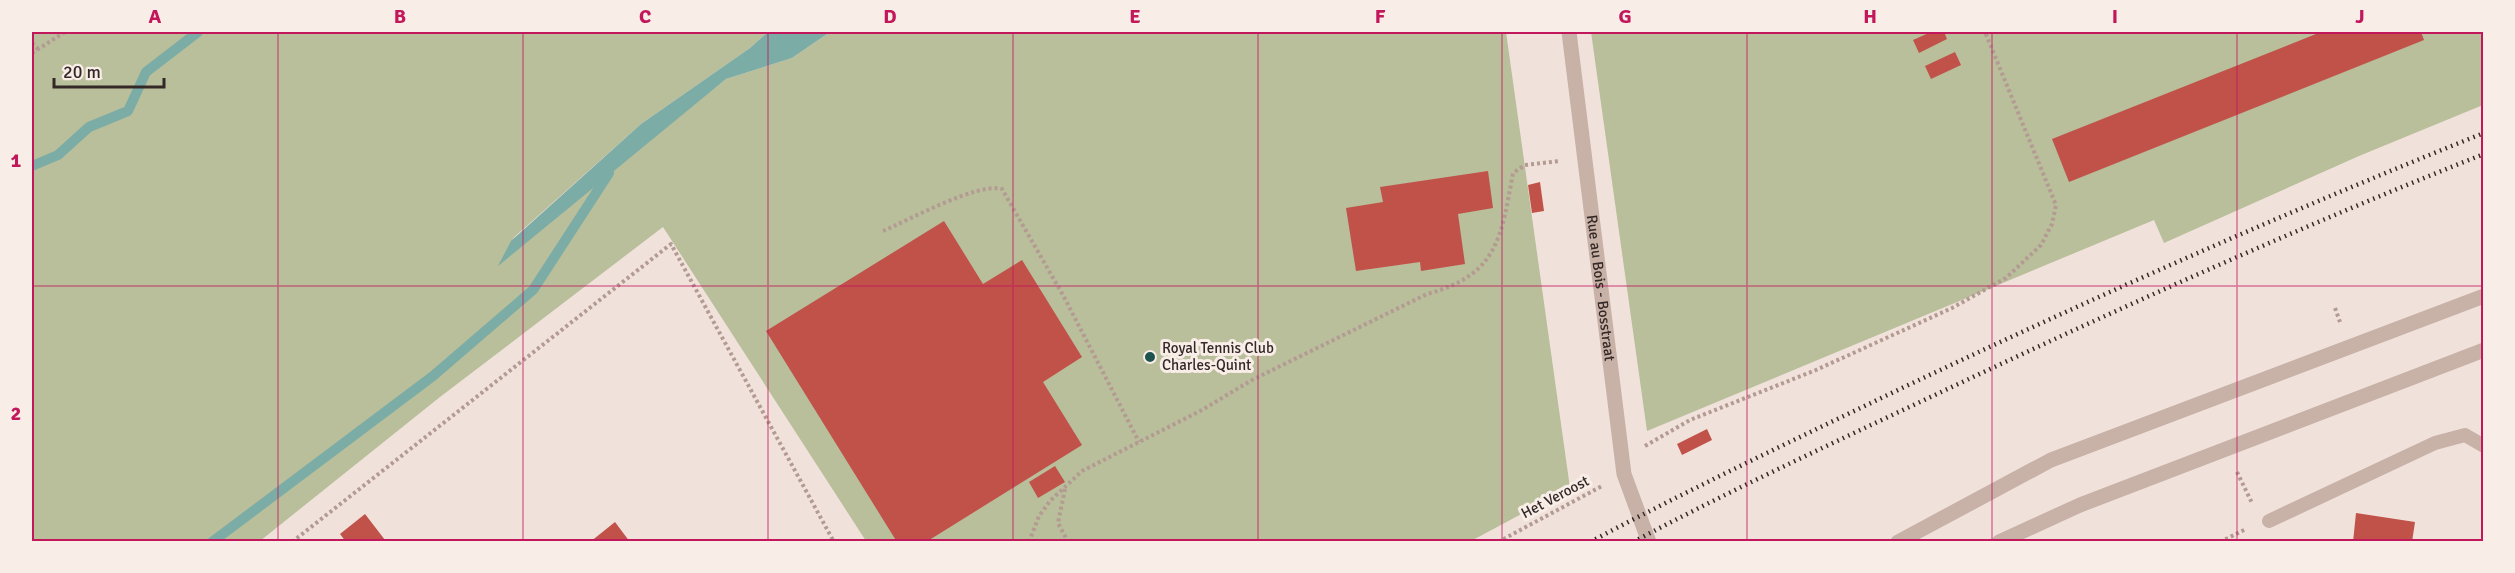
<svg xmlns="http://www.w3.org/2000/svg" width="2515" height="573" viewBox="0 0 2515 573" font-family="Signika,sans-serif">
<rect width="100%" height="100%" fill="#f0e2db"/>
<g fill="#b9be9b">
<polygon points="32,32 768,32 750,48 641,124 511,240 609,173 726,79 792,58 830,32 1506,32 1570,488 1471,541 866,541 663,227 440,397 260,541 32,541"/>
<polygon points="1591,32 2483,32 2483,105 2359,156 2164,243 2154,220 1647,431"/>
</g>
<polygon fill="#7baca5" points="768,32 830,32 792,58 726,79 498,266 511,241 641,124 750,48"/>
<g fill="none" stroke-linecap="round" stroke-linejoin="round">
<g stroke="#7baca5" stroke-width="10">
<polyline points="32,166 58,155 89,127 128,111 146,72 198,32"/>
<polyline points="212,542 433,376 533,290 609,173"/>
</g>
</g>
<g fill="#c05249">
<polygon points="1931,32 1944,32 1947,39 1919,53 1913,40"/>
<polygon points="2321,32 2421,32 2424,40 2069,182 2052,139"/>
<polygon points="1955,52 1961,65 1931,79 1925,66"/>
<polygon points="1488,171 1493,208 1458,214 1465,264 1421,271 1420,262 1356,271 1346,208 1383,202 1380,187"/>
<polygon points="1540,182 1544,211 1532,213 1528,185"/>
<polygon points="944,221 983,284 1022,260 1082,357 1043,382 1082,445 926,542 897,542 766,331"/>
<polygon points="1707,429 1712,440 1682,455 1677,444"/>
<polygon points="1055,466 1065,482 1038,498 1029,482"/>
<polygon points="2356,513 2415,522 2412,542 2353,542"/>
<polygon points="365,514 385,540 346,542 340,534"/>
<polygon points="615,522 630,542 590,542"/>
</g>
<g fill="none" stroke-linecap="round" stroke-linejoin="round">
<g stroke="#b39a92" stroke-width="4" stroke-dasharray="3 3" stroke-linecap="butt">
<polyline points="32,43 38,49"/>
<polyline points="32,53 65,32"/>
<path d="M883 231C909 220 978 182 1002 189L1064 297 1139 442"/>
<polyline points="2335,308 2340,322"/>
<polyline points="1645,446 1690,420 1816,370 1952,308 2006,278 2041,245 2052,224 2056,205 1985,32"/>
<polyline points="2237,472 2252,503"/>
<polyline points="1065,489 1058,523 1068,542"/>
<polyline points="292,542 671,244 834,542"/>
<path d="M1029 542 1039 516 1050 501 1082 471 1202 410 1252 380 1427 294C1498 275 1501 238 1513 173L1525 165 1560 161"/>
<polyline points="1498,542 1602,486"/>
<polyline points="2220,542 2246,529"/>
</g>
<polyline stroke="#c8b1a7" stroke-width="14" points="2269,521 2435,443 2465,435 2484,446"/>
<g stroke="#c8b1a7" stroke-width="15">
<path id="s1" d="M1569 32 1624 474 1649 542"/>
<polyline points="1898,542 2051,460 2484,296"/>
<polyline points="1999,542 2080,505 2484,350"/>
</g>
<g stroke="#342927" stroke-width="4.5" stroke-dasharray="1.5 4.5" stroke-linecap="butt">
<path d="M1590 542C1692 488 1796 439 1900 389 2092 298 2286 212 2484 133"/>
<path d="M1633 542C1733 489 1835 442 1937 394 2117 309 2299 227 2484 154"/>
</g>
</g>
<path fill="none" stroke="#c2185b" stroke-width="1.5" stroke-opacity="0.55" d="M278 32V542M523 32V542M768 32V542M1013 32V542M1258 32V542M1502 32V542M1747 32V542M1992 32V542M2237 32V542M32 286H2484"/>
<circle fill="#1f544e" stroke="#f8ede7" stroke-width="2" cx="1150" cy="357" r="6"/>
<g text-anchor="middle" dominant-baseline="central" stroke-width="6" stroke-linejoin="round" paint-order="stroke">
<g font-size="15" fill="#342927" stroke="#f8ede7">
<text stroke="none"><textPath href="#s1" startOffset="258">Rue au Bois - Bosstraat</textPath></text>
<text transform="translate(1555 497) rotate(-28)">Het Veroost</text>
</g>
<g font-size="15" fill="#342927" stroke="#f8ede7" text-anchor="start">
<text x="1162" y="348">Royal Tennis Club<tspan x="1162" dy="17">Charles-Quint</tspan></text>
</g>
</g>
<rect width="2515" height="573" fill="none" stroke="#f8ede7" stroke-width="66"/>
<path d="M54 78v9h110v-9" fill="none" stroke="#342927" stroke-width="3"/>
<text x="63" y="78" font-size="18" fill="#342927" stroke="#f8ede7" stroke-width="4.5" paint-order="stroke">20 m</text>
<rect x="33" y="33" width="2449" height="507" fill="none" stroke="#c2185b" stroke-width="2"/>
<g font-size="20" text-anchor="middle" font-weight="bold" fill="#c2185b">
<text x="155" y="23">A</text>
<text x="400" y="23">B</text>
<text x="645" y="23">C</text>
<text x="890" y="23">D</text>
<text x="1135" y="23">E</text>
<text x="1380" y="23">F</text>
<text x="1625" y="23">G</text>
<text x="1870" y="23">H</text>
<text x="2115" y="23">I</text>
<text x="2360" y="23">J</text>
<text x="16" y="167">1</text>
<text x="16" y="420">2</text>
</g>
</svg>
